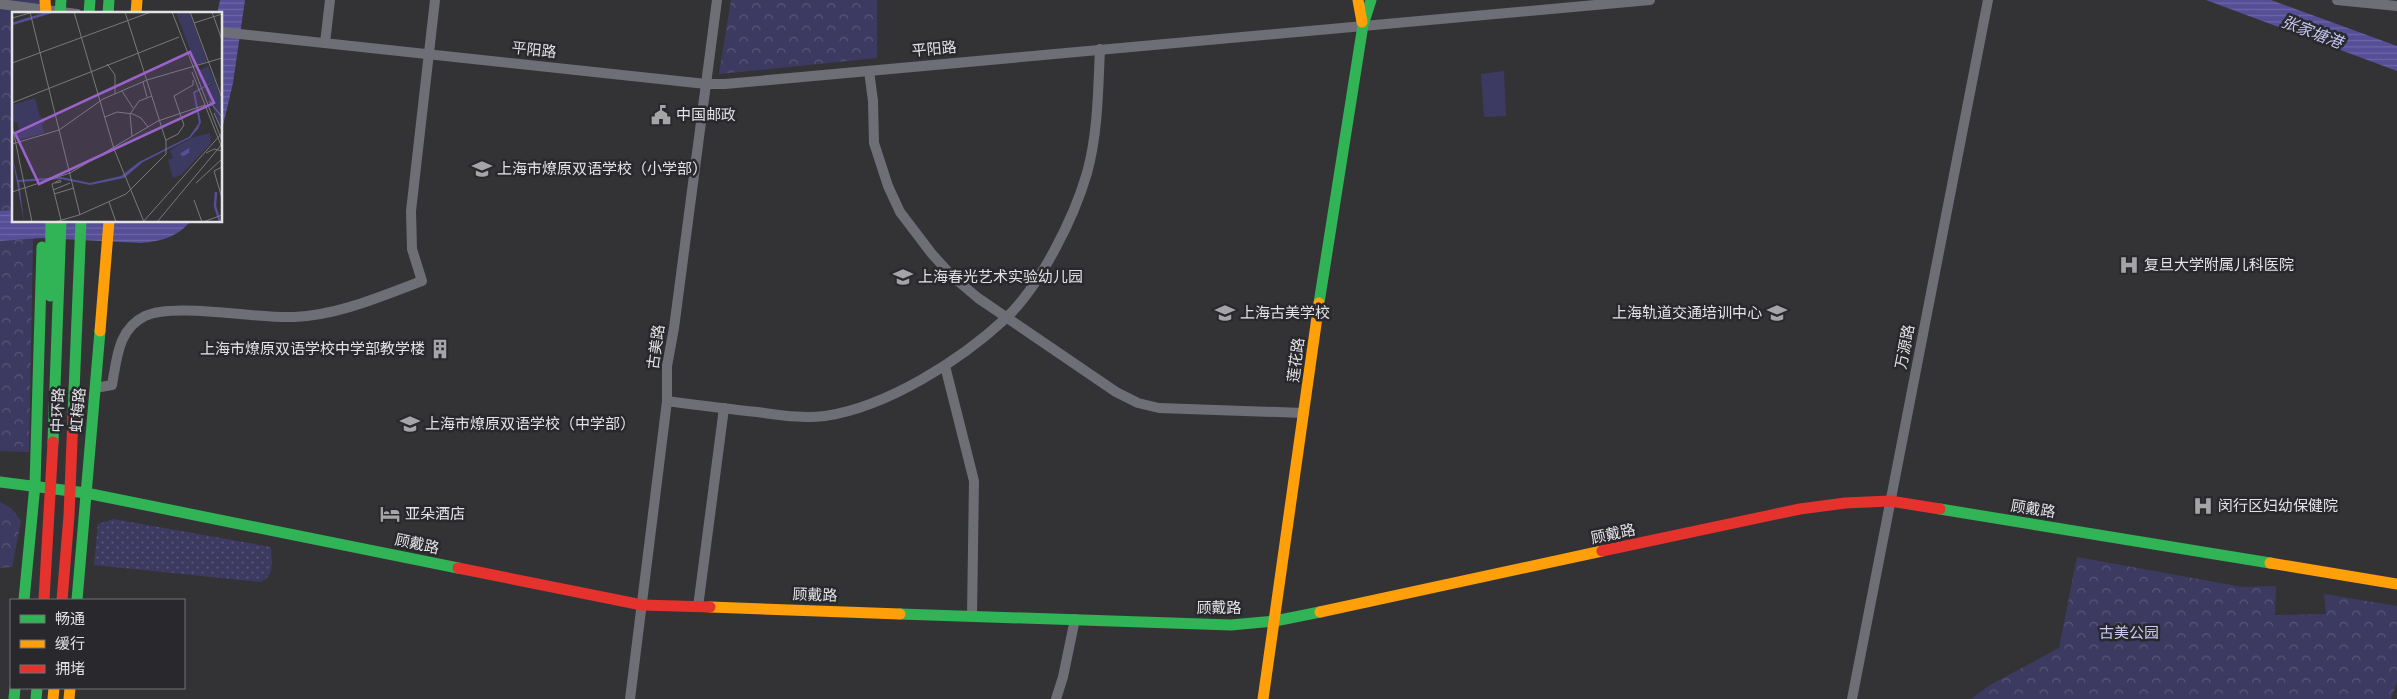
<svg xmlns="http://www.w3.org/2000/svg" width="2397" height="699" viewBox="0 0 2397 699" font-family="Raleway,'Noto Sans SC',sans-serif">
<defs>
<pattern id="grass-dots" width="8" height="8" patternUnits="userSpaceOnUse" patternTransform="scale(1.25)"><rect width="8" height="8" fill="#3d3a62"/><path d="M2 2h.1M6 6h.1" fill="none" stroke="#595678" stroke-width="1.8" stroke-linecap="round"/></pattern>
<pattern id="park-crowns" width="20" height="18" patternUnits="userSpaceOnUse" patternTransform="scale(1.25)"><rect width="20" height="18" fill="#3d3a62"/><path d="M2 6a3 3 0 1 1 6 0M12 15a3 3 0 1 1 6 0" fill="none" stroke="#595678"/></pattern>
<pattern id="water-rules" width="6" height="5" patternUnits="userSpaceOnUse" patternTransform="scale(1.25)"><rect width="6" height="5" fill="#564e96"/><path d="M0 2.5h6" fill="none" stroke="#6e67a5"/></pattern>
</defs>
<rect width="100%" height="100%" fill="#333336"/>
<path fill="url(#grass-dots)" d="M113 519 271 547C271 560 276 577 260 582L94 565 98 524Z"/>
<g fill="url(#park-crowns)">
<polygon points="0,0 50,0 49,14 14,14 14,210 0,211"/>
<polygon points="731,0 877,0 877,58 719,74"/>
<polygon points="33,238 29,452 0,451 0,241"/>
<polygon points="0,502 11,508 21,521 12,567 0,568"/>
<polygon points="2077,557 2242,587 2276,586 2275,615 2326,614 2324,594 2397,606 2397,682 2391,699 1971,699 1990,685 2059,648"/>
</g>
<polygon fill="#3d3a62" points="1504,71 1506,116 1484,117 1481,74"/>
<g fill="url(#water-rules)">
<polygon points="220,0 245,0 233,83 221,134 221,14 217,14"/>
<polygon points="2206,0 2271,0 2397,46 2397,71"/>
<path d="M14 210V221H191C177 237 162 241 141 243L41 238 0 241V211Z"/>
</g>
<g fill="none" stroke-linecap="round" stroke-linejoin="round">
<g stroke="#6e6e77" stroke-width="10">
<polyline points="2337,0 2397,6"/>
<polyline points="0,4 77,14"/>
<polyline points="221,32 706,84 725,84 1650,0"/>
<polyline points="325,43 330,0"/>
<polyline points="869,71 873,101 874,143 888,186 900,212 932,254 952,276 978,298 1116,392 1138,403 1159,408 1304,413"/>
<polyline points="945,366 974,481 972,615"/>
<path d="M95 388 112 385C117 358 118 329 145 316 175 302 256 319 294 317 339 315 379 297 422 281L412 249 411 211 435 0"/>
<path d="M667 401C697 405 727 409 757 412 780 415 803 419 825 416 887 407 961 360 1006 318 1040 286 1074 218 1087 173 1098 133 1098 91 1100 49"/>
<polyline points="698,607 724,408"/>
<polyline points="630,699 667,401 667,366 674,328 717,0"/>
<polyline points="1056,699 1063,677 1075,619"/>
<polyline points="1852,699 1988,0"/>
</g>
<g stroke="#30b455" stroke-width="11">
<polyline points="89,14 90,0"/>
<polyline points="108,14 109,0"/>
<polyline points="50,296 51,221"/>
<polyline points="1319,303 1363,25 1371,0"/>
<polyline points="0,482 86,493 458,568"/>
<polyline points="1940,509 2270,563"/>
<polyline points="24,600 35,485 42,247"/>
<polyline points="77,600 100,331"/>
<polyline points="900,614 1231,625 1275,621 1320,612"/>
<polyline points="14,699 15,688"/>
<polyline points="36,699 37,688"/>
</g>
<g stroke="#ff9f0a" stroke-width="11">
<polyline points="1358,0 1362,22"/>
<polyline points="136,14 137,0"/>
<polyline points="100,331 109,221"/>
<polyline points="2270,563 2397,584"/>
<polyline points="710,607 900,614"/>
<polyline points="1320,612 1602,551"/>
<polyline points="53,699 54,688"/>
<polyline points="69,699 70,688"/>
<polyline points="1263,699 1319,303"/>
</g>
<g stroke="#e5322d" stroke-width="11">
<polyline points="1602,551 1800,509 1845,503 1890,501 1940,509"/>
<polyline points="458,568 642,605 710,607"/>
</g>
<g stroke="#30b455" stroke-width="11">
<polyline points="60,14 61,0"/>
<polyline points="73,416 81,221"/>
<polyline points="53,442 61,221"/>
</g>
<polyline stroke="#ff9f0a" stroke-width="11" points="45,0 46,14"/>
<g stroke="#e5322d" stroke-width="11">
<polyline points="44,600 53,442"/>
<polyline points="62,600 69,516 73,416"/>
</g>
</g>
<defs>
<symbol id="civic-bare" viewBox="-9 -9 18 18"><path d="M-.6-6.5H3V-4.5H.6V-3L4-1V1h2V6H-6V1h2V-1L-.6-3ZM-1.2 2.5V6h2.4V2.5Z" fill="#a5a5a8" stroke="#28282d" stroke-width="2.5" paint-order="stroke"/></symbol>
<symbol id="school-bare" viewBox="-9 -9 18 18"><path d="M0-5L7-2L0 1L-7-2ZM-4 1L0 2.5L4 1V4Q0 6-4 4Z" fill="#a5a5a8" stroke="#28282d" stroke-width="2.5" paint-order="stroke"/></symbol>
<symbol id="hospital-bare" viewBox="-9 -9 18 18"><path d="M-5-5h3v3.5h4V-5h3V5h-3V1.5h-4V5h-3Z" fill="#a5a5a8" stroke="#28282d" stroke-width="2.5" paint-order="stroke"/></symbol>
<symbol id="building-bare" viewBox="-9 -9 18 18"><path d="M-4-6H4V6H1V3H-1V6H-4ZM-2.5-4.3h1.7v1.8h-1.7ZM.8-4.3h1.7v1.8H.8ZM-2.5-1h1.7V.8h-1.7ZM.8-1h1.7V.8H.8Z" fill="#a5a5a8" stroke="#28282d" stroke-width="2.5" paint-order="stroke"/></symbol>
<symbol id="hotel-bare" viewBox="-9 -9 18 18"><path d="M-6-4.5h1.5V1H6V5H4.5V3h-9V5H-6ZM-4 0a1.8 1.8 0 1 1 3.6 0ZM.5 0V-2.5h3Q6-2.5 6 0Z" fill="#a5a5a8" stroke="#28282d" stroke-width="2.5" paint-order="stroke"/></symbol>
</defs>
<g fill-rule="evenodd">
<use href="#civic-bare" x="647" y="101" width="28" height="28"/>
<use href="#school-bare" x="468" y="155" width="28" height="28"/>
<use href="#hospital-bare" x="2115" y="251" width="28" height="28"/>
<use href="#school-bare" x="889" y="263" width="28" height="28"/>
<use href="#school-bare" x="1211" y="299" width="28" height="28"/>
<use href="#school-bare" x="1763" y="299" width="28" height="28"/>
<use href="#building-bare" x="426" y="335" width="28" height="28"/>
<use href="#school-bare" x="396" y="410" width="28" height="28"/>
<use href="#hospital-bare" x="2189" y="492" width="28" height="28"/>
<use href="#hotel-bare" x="376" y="500" width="28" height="28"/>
</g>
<g text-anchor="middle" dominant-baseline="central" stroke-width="5" stroke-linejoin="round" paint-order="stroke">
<g font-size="15" fill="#e3e3e6" stroke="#28282d">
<text transform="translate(934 49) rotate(-5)">平阳路</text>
<text transform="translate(534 50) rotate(6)">平阳路</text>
<text transform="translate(656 347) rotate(-82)">古美路</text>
<text transform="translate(1905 347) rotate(-79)">万源路</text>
<text transform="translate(1296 360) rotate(-83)">莲花路</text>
<text transform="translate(58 410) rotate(-88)">中环路</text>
<text transform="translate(78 410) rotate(-85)">虹梅路</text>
<text transform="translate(2033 509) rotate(9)">顾戴路</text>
<text transform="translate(1613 534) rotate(-12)">顾戴路</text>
<text transform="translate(417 544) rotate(12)">顾戴路</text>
<text transform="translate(815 595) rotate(2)">顾戴路</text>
<text x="1219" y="608">顾戴路</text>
</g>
<g font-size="15" fill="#e3e3e6" stroke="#28282d" text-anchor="start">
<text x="676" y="115">中国邮政</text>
<text x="497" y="169">上海市燎原双语学校（小学部）</text>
<text x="2144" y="265">复旦大学附属儿科医院</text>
<text x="918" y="277">上海春光艺术实验幼儿园</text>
<text x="1240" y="313">上海古美学校</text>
<text x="1762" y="313" text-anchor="end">上海轨道交通培训中心</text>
<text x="425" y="349" text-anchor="end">上海市燎原双语学校中学部教学楼</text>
<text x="425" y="424">上海市燎原双语学校（中学部）</text>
<text x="2218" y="506">闵行区妇幼保健院</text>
<text x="405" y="514">亚朵酒店</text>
</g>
<g font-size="15" fill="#cccbf7" stroke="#28282d">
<text x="2129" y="633">古美公园</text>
</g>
<g font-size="16" font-style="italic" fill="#c5c5f0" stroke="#28282d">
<text transform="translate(2312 32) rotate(21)">张家塘港</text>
</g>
</g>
<g transform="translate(12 12)">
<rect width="210" height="210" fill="#333336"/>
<path d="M164 0H177L195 49 184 54ZM196 54 202 68 192 74 185 59ZM203 70 210 90V119L193 77ZM23 86 28 105 35 106 30 113 32 121 6 128 2 119 7 118 5 110H1L0 93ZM198 121 199 131 169 163 161 166 156 148 161 146 158 138 179 126Z" fill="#3d3a62"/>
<path d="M210 65 183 81 189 110 186 117 178 126 131 150 112 166 78 173 49 167 7 170 12 210 0 143 6 168 49 165 78 171 109 164 127 150 177 125 187 111 181 80Z" fill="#564e96"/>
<path fill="none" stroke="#564e96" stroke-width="2.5" d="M0 12 39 0M176 138V140L171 143 170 142ZM204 180 203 194 208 210"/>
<path fill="none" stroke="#79797c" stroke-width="1" d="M18 0 68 203M62 0 102 137 132 210M160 0 210 129M178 0 210 86M200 0 210 28M0 6 18 1M182 11 210 2M0 51 139 0M95 52 103 63V82M180 60 210 136M131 70 135 85M110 79 121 96M197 89 210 105M0 91 167 25M202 101 210 119M93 105 105 100 121 102 129 106 136 115M0 113 20 210M120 124 118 102 127 89 140 84M154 128 166 122 172 113 162 84 181 73V68M0 132 47 118 91 87 135 68 210 46M194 141 202 137 210 139M210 155 202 159 210 186M43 171 49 170 48 168 40 172 49 208M184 171 210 147M41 178 58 171M0 180 58 161 146 109 193 93M42 182 62 176M182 188 190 210M97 190 104 210M43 210 67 203 114 182 154 142V129L113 0M131 210 210 121M145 210 210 132M191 210 210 203"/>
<path fill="#9a63cb" fill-opacity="0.15" stroke="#9a63cb" stroke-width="2.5" d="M178 40 202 91 27 172 3 121Z"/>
<rect width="210" height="210" fill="none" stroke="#e3e3e6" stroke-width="2.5"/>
</g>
<rect x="10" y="599" width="175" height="90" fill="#28282d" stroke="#737377"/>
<rect x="20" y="615" width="25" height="8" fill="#30b455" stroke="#737377"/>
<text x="55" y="624" font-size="15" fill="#e3e3e6">畅通</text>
<rect x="20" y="640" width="25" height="8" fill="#ff9f0a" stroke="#737377"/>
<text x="55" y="649" font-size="15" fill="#e3e3e6">缓行</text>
<rect x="20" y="665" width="25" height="8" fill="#e5322d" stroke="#737377"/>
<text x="55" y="674" font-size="15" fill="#e3e3e6">拥堵</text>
</svg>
